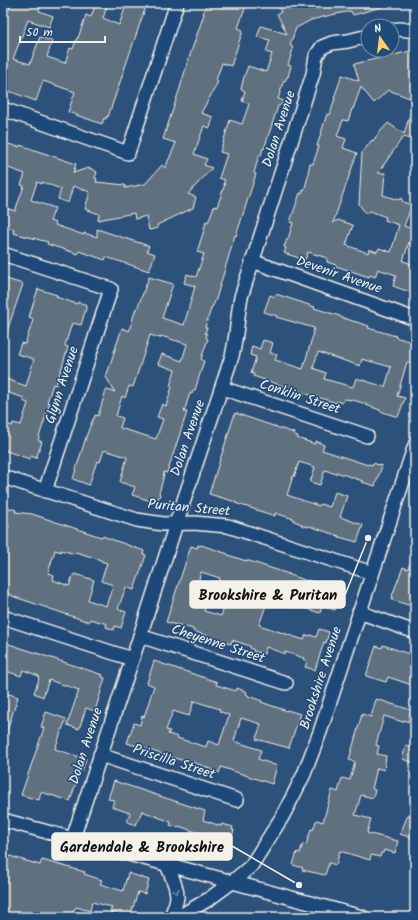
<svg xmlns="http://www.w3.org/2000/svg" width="418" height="920" viewBox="0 0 418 920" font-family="Kalam,sans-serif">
<rect width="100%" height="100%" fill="#2c517b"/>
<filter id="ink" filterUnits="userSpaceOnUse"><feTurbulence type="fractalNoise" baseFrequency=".025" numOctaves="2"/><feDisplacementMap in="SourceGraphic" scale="8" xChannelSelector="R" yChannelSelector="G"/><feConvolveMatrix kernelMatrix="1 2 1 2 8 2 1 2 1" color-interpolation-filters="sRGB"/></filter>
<g filter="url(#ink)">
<g fill="#5e6f7f" stroke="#f4f1e8" fill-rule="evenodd">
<polygon points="11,3 42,3 39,11 53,16 49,27 28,20 13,59 30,64 40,37 52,41 47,57 65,63 70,48 73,49 77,38 78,38 86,15 91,17 96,3 108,3 103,18 119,25 127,3 147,3 108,117 107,116 106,119 104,118 102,124 68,112 75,92 43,81 36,101 3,89 3,26"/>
<polygon points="207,3 247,3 238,28 243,30 231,66 222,63 216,80 218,81 216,86 201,113 213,117 210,128 204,126 194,154 207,159 204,165 212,168 188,194 196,197 193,208 157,225 158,228 149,230 146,216 135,219 134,213 98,220 99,214 85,209 90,192 73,186 68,203 58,199 61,189 42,182 42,184 37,182 31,200 55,208 50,221 56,223 55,225 84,235 84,233 97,237 97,229 149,246 147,251 155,254 149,271 106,257 105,260 79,251 78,254 47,244 48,242 13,233 14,229 3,226 3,207 15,211 24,186 21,185 25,174 3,166 3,158 8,144 19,147 20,145 76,164 73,173 88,168 92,169 93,170 97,172 95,178 97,179 96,182 125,185 125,188 145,184 162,165 165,168 176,143 163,139 180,88 187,64 204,14 203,14"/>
<path d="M276 3H385V6L353 15 351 11 331 15 311 20 296 28 290 45 292 46V48L293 49 288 65 291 66 288 77H287L285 81 284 80 278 99 287 102 278 106 264 149 263 148 261 155H259L254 173 256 174 236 236 235 235 216 299 213 306H212L205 327 207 328 205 333 207 334 206 338 208 339 201 359 204 361 195 390H193L192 394 190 393 184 412H187L167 473 164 472 163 479 159 493 160 494 157 503 132 495 135 487 120 482 127 457 104 450 100 462 97 461 89 485 73 479 87 434 93 419H94L95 415 98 416 106 390 115 392 106 377 122 328 129 331 136 308 137 309 149 277 173 284 162 318 184 325 195 286 184 283 187 274 196 277 204 254 197 252 204 230 206 221 208 222 209 220 214 206 217 207 225 184H223L225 180 219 178 227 154 220 152 230 120 242 124 249 104 242 101 245 91 241 89 244 77 248 66 266 72 272 54 266 52 270 40 257 37 261 26 287 34 277 14 281 12ZM150 335 160 338 161 336 187 344 182 361 162 354 158 364 175 370 170 386 172 387 166 406 162 404 157 417 163 419 156 439 120 428 123 418 116 416 122 396 125 398 129 386 133 387Z"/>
<polygon points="415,50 415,84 410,98 388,90 374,103 361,87 353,109 352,109 348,121 343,120 337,136 346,139 343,148 357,153 333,223 338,220 353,225 346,245 368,253 369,249 377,252 379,248 391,252 399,225 385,220 386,217 370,211 366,214 359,204 362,153 372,140 373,141 380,131 381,131 388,123 404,134 413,104 415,104 415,140 403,137 378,173 385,173 383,195 398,200 401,198 403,202 412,205 404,226 415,230 415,244 409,242 403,261 415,265 415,294 393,286 396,275 378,269 375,277 370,275 369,277 336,266 336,265 327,262 327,258 308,252 305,260 284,253 286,248 284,247 287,239 288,239 293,223 290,222 300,193 302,194 303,190 304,191 309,173 308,172 310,164 313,164 319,146 317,146 327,114 330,115 335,98 334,98 342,75 359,81 354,64"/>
<polygon points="3,278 23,284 5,337 3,337"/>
<polygon points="38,289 57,295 56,297 77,304 78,302 87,305 81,325 72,323 65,345 65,346 68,347 61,370 56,385 53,384 47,402 50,403 38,440 42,442 36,458 31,456 30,459 6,451 7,450 3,449 3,427 5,428 6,424 12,426 13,423 21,425 28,403 25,402 23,400 24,398 3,391 3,378 26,386 34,359 17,354 21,343 25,344 33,320 32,318 29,317"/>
<path d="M276 294 315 307 314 308 340 316V317L369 326 368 328 396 336 395 337 415 343V364L407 362 397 396 405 398 398 417 380 411V410L366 405V404L353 400 344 399 342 403 337 401V403L310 395 253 376 254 374 251 373 256 357 250 355 252 346 260 349 263 340 273 343 270 353 277 355 275 360 303 369 313 335H312L314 328 276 317 277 316 264 312 270 295 275 297ZM318 352 360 366 362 359 391 367 385 387 356 378 353 387 324 379 326 373 313 368Z"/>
<polygon points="235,413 294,433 294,435 298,436 297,438 315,444 316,441 324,445 322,450 368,465 368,464 372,465 373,463 382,466 375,486 362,482 363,481 336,472 336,474 325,470 320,485 310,482 315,467 299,462 294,477 293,476 287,495 319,506 320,504 330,507 335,492 347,496 340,517 363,525 357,542 339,537 339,536 309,526 308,527 301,525 302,524 294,521 294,519 275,513 275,516 235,503 236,502 209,494"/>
<path d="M3 506 16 510 15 512 32 514 101 537 102 536 108 538 144 551 143 554 146 555 134 590 126 587 118 609 126 612 121 628 115 626 114 630 106 627 107 624 90 619 89 622 12 596V595L3 592V544L9 525 3 523ZM55 550 61 552V550L75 554 76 552 101 560V561L107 563 101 581 113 585 106 606 88 600 94 580 75 574 74 575H73L69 586 53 580 54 575 48 573Z"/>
<path d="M198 545 200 546 201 545 228 554V555L246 561V560L289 574H288L307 581V580L341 591 335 610 322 606 320 613 298 606V608L280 602 268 600 259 625 304 640 306 635 309 636 310 635 316 637 319 629 329 632 326 643 324 642 315 670 305 667 307 662 303 659 304 658 285 652V654L266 647 264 654 253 651 254 650 250 648V646L232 640 231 644 193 631V629L176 624V625L166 622 191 546 197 548ZM201 572 220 578 215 593 228 597 221 616 204 611 210 594 196 589Z"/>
<polygon points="414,552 415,552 415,607 392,600 393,597 392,596 403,567 408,569"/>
<polygon points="3,642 103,675 102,677 105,678 95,711 86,708 79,729 67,725 79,690 49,680 43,697 34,693 39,679 38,678 39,676 23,670 21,676 3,670"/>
<polygon points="383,645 415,656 415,686 388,677 386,682 366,676 376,646 382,648"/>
<path d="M154 661 217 682 216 685 236 691 237 688 247 692 246 694 248 695V696L262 701 261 702 287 711V710L300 714 289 748 256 739 261 724 241 718 234 741 261 750 258 759 277 766 272 784 221 767 219 773 209 769V768L189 761 188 762 171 757 127 743 134 723 140 725 142 716 144 717 154 686 147 683ZM194 701 220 709 219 711 229 715 219 745 208 741 206 747 177 738 178 737 168 734 170 731 166 730 173 711 189 716Z"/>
<polygon points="3,692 18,697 5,737 3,736"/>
<polygon points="376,699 411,710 408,722 404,720 403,722 384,716 376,745 379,746 377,754 386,756 384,770 377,768 372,789 375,790 373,798 361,795 355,815 371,819 367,833 398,841 395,853 384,850 383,853 381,853 380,857 371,855 370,860 340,851 336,865 329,863 325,875 302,870 303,868 293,865 297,852 300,853 302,846 303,844 306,845 311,829 313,830 316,821 317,820 323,822 332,790 338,792 342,778 350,780 355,762 349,760 362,714 371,717"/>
<polygon points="46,712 66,719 55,749 86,759 82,771 80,771 70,801 41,792 39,800 21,795 44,728 41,727"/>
<polygon points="406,745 415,748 415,763 402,759"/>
<polygon points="114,781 205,811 203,820 221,826 222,824 233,827 232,830 234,830 229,847 211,841 212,838 179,826 179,828 170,825 171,822 142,811 136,825 127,822 130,813 112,807 114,800 108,799"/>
<polygon points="408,815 415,817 415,839 400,834"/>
<polygon points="3,854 40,865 42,860 85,872 84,874 102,880 100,884 123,891 128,873 149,880 145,894 138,892 130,917 110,912 112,907 92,902 90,911 76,907 75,909 74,909 72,917 3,917"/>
</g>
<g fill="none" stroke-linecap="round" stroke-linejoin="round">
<defs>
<g id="minor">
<polyline points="392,30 400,29 415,31"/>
<polyline points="3,109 128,153 177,3"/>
<polyline points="3,254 111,289 45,491"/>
<polyline points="252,261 415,319"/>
<polyline points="222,388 367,436"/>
<polyline points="3,477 137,520 163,524 194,523 228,526 372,573"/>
<polyline points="359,612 415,632"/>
<polyline points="3,617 132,659"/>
<polyline points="140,636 286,683"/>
<polyline points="100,755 237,800"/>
<polyline points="3,820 362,917"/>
<path d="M73 838 140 636 176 524 232 356C237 337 237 317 241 297L313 74 316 56 322 47 332 43 348 41 368 36"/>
<path d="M167 865C171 875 177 886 177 896 177 903 173 910 171 917"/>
<polyline points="177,917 182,915 209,899 232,882 251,866 282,817 293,796 304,774 320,732 415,445"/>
</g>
</defs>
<use href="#minor" stroke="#f4f1e8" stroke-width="16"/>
<use href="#minor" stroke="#1f4a7a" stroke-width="13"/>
</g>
<defs><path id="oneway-chevron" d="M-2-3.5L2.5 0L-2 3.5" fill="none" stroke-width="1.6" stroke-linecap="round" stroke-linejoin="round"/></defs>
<use stroke="#748da6" href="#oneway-chevron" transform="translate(176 891) rotate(81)"/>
</g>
<g text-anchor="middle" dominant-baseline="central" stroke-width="3" stroke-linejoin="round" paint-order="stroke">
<g font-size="14" fill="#f4f1e8" stroke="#1f4a7a">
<text transform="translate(279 129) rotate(-72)">Dolan Avenue</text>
<text transform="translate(339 275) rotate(19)">Devenir Avenue</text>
<text transform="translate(62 385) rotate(-72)">Glynn Avenue</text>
<text transform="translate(300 397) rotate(18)">Conklin Street</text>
<text transform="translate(188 438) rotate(-71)">Dolan Avenue</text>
<text transform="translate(189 508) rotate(5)">Puritan Street</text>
<text transform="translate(218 644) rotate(18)">Cheyenne Street</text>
<text transform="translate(321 678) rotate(-72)">Brookshire Avenue</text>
<text transform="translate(86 746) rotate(-72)">Dolan Avenue</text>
<text transform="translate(174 762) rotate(18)">Priscilla Street</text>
</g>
</g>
<path fill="none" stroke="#f4f1e8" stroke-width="1.5" d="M368 538L345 595M299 885L232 846"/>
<g fill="#f4f1e8" stroke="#1f4a7a" stroke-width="1.5">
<circle cx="368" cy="538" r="4"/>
<circle cx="299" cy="885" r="4"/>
</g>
<g fill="#f4f1e8" stroke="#f4f1e8" stroke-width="1.5">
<rect x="190" y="581" width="155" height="27" rx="4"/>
<rect x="52" y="833" width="180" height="27" rx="4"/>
</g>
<g font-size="15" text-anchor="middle" font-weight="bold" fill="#111">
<text x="268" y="600">Brookshire &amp; Puritan</text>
<text x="142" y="852">Gardendale &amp; Brookshire</text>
</g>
<rect width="418" height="920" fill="none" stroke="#1f4a7a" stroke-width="16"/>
<rect x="8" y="8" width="402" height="904" fill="none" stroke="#f4f1e8" stroke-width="1.5" filter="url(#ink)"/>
<g transform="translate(380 38) rotate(346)"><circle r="19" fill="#1f4a7a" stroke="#748da6"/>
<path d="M0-3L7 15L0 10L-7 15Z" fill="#ffd166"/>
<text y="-6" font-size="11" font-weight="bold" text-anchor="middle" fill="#f4f1e8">N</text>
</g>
<path d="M20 36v6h85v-6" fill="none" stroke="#f4f1e8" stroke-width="2"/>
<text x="26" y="36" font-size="12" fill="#f4f1e8" stroke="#1f4a7a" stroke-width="3" paint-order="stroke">50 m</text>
</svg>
